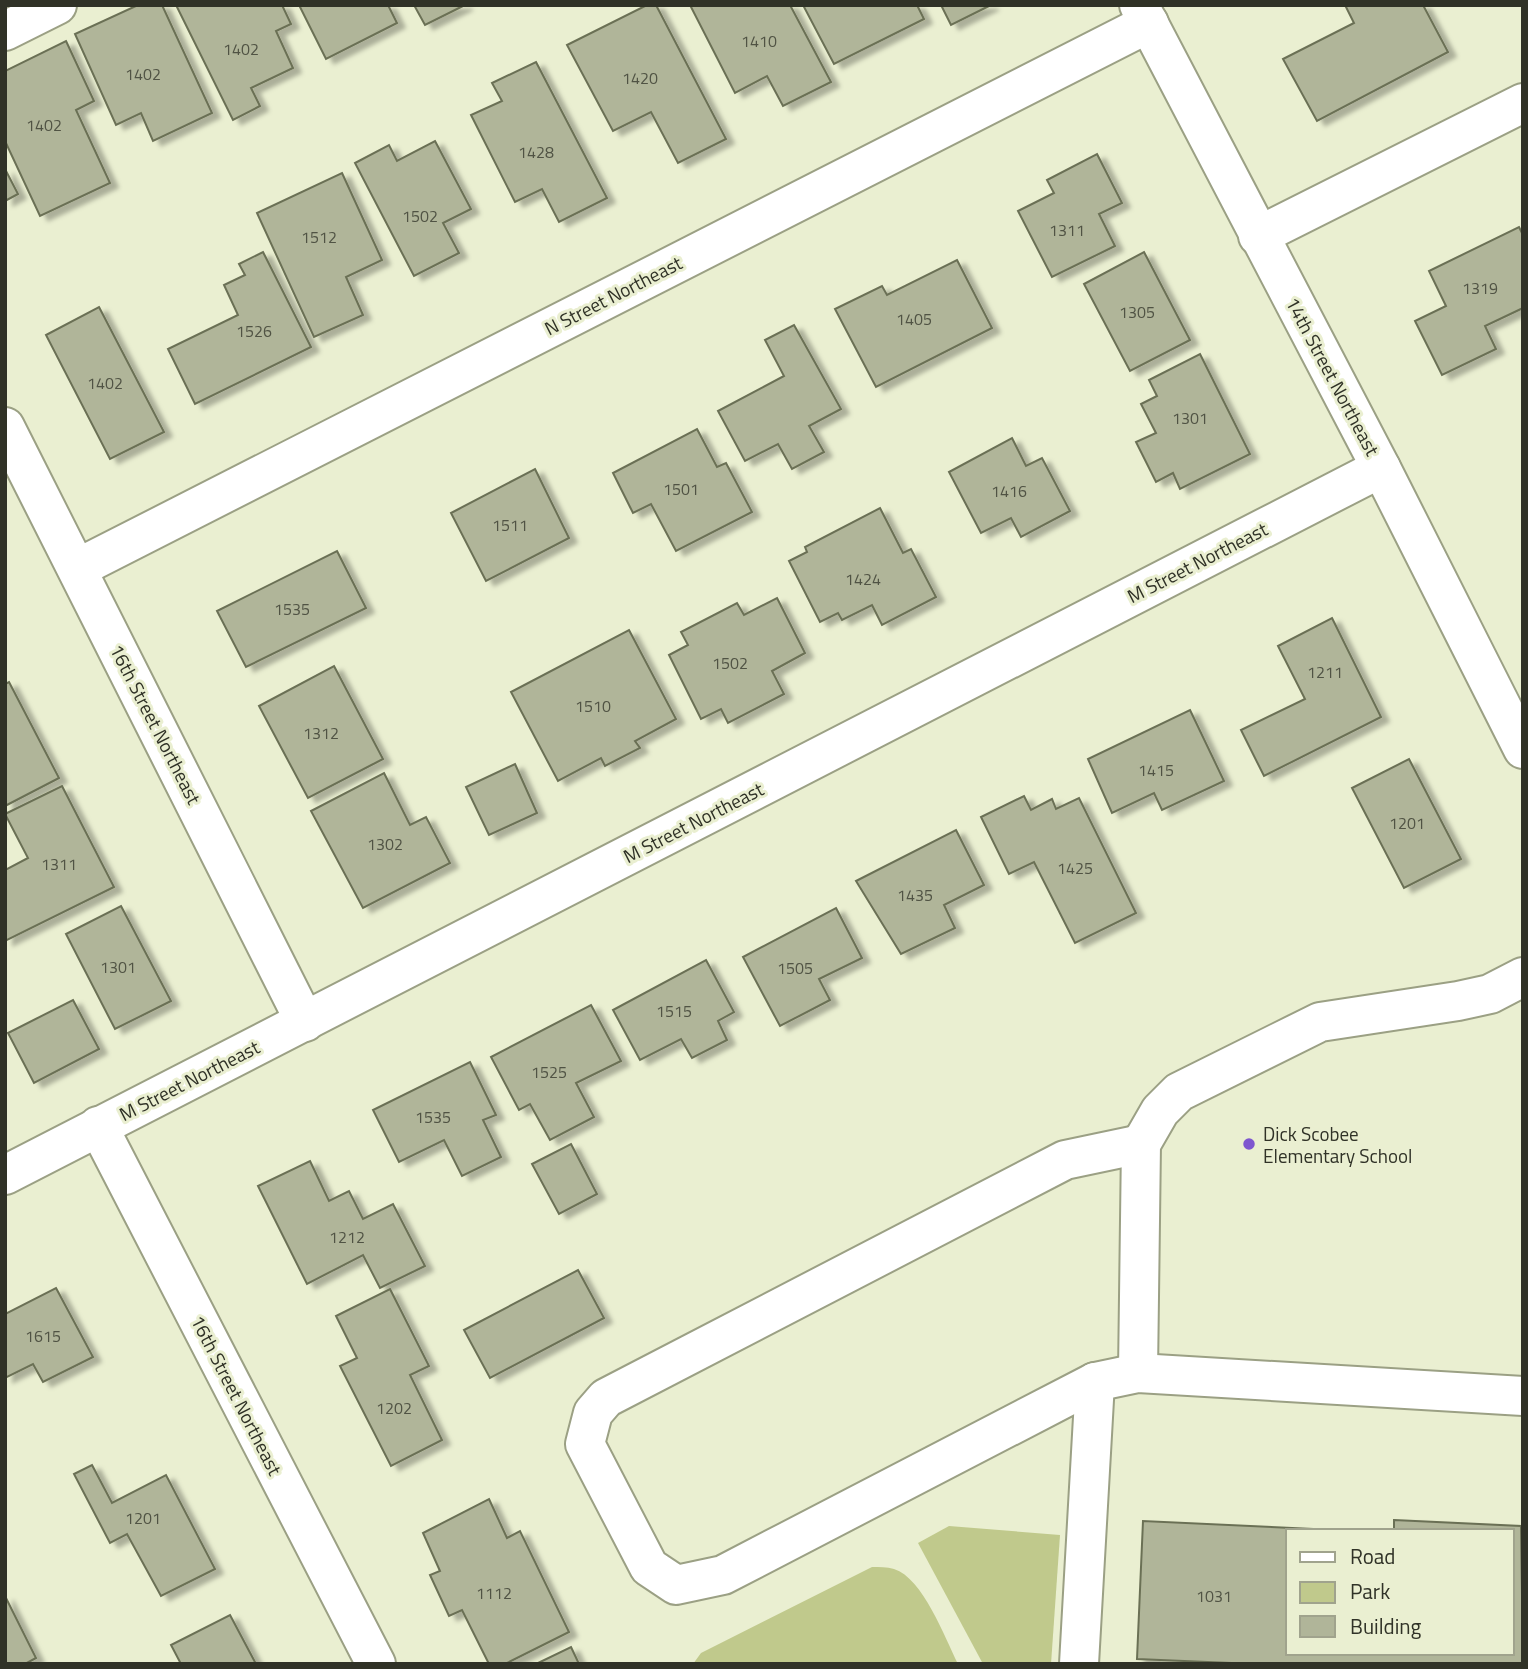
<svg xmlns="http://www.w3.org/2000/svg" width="1528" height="1669" viewBox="0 0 1528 1669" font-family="'Titillium Web',sans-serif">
<defs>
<filter id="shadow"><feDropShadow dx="8" dy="4.5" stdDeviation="2" flood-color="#0004"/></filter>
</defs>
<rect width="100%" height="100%" fill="#eaefd1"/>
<g fill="#c0c98c">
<polygon points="949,1526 1060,1535 1051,1664 983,1664 918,1543"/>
<path d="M872 1567C879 1567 887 1567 894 1569 923 1578 945 1638 958 1664H693L701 1653Z"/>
</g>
<g fill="#b0b599" stroke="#6b7055" stroke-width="2" filter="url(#shadow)">
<polygon points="138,5 162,5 212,113 153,141 141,113 116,125 75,34"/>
<polygon points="176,5 282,5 291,24 276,31 293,68 251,88 260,106 233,120"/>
<polygon points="299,5 388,5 397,23 326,59"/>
<polygon points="414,5 465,5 425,25"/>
<polygon points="647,5 656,5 726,139 678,163 651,112 613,131 567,45"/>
<polygon points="690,5 790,5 831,82 783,106 767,76 735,93"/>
<polygon points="803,5 917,5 924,19 834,64"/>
<polygon points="941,5 991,5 951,25"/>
<polygon points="1345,5 1423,5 1448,52 1317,121 1283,59 1354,23"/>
<polygon points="66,41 94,101 76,110 110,183 40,216 5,141 5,71"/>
<polygon points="536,62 607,198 559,222 542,189 515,202 471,115 502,101 492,83"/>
<polygon points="435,141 471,209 443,223 459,253 414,276 355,163 389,145 397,161"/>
<polygon points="1097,154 1122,203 1099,214 1115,246 1052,277 1018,211 1054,193 1047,180"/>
<polygon points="5,169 18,194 5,201"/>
<polygon points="342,173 382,260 346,277 363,315 314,337 257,213"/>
<polygon points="1519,227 1523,235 1523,308 1485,326 1496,349 1442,375 1415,321 1446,306 1429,271"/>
<polygon points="263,252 311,347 195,404 168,349 238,315 224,285 245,275 239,264"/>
<polygon points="1144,252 1190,340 1130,371 1084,284"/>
<polygon points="957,260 992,328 876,387 835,309 882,286 887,295"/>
<polygon points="99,307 164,432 110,459 46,335"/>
<polygon points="794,325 841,409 809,426 824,452 792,469 778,444 745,461 718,411 784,376 765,340"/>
<polygon points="1200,354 1250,454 1180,489 1173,473 1156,482 1136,442 1156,433 1141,404 1157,396 1149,380"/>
<polygon points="697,429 717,467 726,463 752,512 676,551 651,504 633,513 613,473"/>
<polygon points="1012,438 1026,466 1042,458 1070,511 1021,537 1011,518 981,533 949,472"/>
<polygon points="535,469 569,538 486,581 451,513"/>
<polygon points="880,508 903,553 911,549 936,597 882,625 872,605 842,620 838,613 820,622 789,561 807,552 805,547"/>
<polygon points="337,551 366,608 246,667 217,611"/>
<polygon points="777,598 805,653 772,671 784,694 728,723 721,709 701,719 669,655 688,645 681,632 737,603 744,615"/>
<polygon points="1332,618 1381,717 1264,776 1241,730 1305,699 1278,646"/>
<polygon points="629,630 676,719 635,741 640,748 605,766 601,758 558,781 511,692"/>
<polygon points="334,666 383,759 308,798 259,706"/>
<polygon points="9,682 59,778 5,806 5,684"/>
<polygon points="1190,710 1224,781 1162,810 1154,793 1112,813 1088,759"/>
<polygon points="1409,759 1461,859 1404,888 1352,788"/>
<polygon points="515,764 537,813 489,835 466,787"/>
<polygon points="384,773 410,825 426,817 450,863 363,908 311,811"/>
<polygon points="62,786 114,887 5,941 5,870 28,858 5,814"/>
<polygon points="1024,796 1031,810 1052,799 1056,809 1079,798 1136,913 1075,943 1034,862 1009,874 981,817"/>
<polygon points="956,830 984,885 944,905 955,928 901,954 856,881"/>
<polygon points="121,906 171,1001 115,1029 66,934"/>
<polygon points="836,908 862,958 819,979 830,1000 780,1026 743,957"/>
<polygon points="706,960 734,1012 718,1021 727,1040 692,1058 681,1039 640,1060 613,1010"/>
<polygon points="73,1000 99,1049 34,1083 8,1033"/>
<polygon points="591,1005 621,1061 576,1083 594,1117 550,1140 530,1104 519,1110 491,1057"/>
<polygon points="470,1062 496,1115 483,1120 501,1157 462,1176 444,1140 399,1162 373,1110"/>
<polygon points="571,1144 597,1194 559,1214 532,1164"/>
<polygon points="310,1161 329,1201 349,1191 363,1219 393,1204 425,1266 380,1288 363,1255 307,1284 258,1186"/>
<polygon points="578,1270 604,1318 490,1378 464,1330"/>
<polygon points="56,1288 93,1357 43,1382 33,1364 5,1378 5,1314"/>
<polygon points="390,1289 429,1366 410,1375 442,1440 391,1466 340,1366 357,1358 336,1316"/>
<polygon points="92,1465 112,1503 166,1475 215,1569 161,1596 127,1534 110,1543 74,1474"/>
<polygon points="489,1499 507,1538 520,1531 569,1632 505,1664 489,1664 462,1610 449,1616 430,1575 440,1571 423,1533"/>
<polygon points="1394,1520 1521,1526 1523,1664 1255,1664 1137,1659 1143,1521 1356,1531 1288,1531 1288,1653 1512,1653 1512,1531 1394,1531"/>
<polygon points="5,1596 36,1658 25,1664 5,1664"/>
<polygon points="230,1615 256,1664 181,1664 171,1645"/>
<polygon points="571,1647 579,1664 536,1664"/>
</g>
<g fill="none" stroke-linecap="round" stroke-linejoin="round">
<defs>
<g id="minor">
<polyline points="1139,5 1381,468 1523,749"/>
<polyline points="5,31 57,5"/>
<polyline points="1258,236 1523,103"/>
<polyline points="5,427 305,1022"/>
<polyline points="78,568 1149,23"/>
<polyline points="98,1126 376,1664"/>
<polyline points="1141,1144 1065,1160 606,1398 593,1413 585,1444 649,1567 676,1585 723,1575 1095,1382 1138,1373 1523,1396"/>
<polyline points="5,1175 1381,468"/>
<polyline points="1138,1373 1141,1144 1160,1111 1179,1092 1320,1022 1458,1001 1490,994 1523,977"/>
<polyline points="1079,1664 1095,1382"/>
</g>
</defs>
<use href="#minor" stroke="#9ba084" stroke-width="42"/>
<use href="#minor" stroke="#fff" stroke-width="38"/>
</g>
<circle fill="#7e56cf" stroke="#eaefd1" stroke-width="2.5" cx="1249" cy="1144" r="7"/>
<g text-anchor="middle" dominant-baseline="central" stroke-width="6" stroke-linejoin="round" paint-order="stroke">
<g font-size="16" fill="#505344">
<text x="759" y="41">1410</text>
<text x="241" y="49">1402</text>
<text x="143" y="74">1402</text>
<text x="640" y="78">1420</text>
<text x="44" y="125">1402</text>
<text x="536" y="152">1428</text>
<text x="420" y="216">1502</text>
<text x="1067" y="230">1311</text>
<text x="319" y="237">1512</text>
<text x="1480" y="288">1319</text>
<text x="1137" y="312">1305</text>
<text x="914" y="319">1405</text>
<text x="254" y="331">1526</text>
<text x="105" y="383">1402</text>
<text x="1190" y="418">1301</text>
<text x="681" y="489">1501</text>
<text x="1009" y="491">1416</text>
<text x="510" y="525">1511</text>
<text x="863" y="579">1424</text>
<text x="292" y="609">1535</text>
<text x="730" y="663">1502</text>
<text x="1325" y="672">1211</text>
<text x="593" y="706">1510</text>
<text x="321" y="733">1312</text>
<text x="1156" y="770">1415</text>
<text x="1407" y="823">1201</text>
<text x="385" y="844">1302</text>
<text x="59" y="864">1311</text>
<text x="1075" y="868">1425</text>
<text x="915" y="895">1435</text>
<text x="118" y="967">1301</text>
<text x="795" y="968">1505</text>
<text x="674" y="1011">1515</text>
<text x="549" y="1072">1525</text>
<text x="433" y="1117">1535</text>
<text x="347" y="1237">1212</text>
<text x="43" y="1336">1615</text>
<text x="394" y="1408">1202</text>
<text x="143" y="1518">1201</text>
<text x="494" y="1593">1112</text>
<text x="1214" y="1596">1031</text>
</g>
<g font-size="19" fill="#303227" stroke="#eaefd1">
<text transform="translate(613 295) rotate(-27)">N Street Northeast</text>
<text transform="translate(1333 376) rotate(62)">14th Street Northeast</text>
<text transform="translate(1197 562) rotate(-27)">M Street Northeast</text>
<text transform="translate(156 724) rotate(63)">16th Street Northeast</text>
<text transform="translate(693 822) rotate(-27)">M Street Northeast</text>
<text transform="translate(189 1080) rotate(-27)">M Street Northeast</text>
<text transform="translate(237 1395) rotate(63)">16th Street Northeast</text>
</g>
<g font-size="19" fill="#303227" stroke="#eaefd1" text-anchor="start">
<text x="1263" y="1133">Dick Scobee<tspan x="1263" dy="22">Elementary School</tspan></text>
</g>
</g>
<rect width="1528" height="1669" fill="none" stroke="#303227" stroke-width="14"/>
<rect x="1286" y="1529" width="228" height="126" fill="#eaefd1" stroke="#a0a38d" stroke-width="2"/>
<rect x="1300" y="1552" width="35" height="10" fill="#ffffff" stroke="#a0a38d" stroke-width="2"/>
<text x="1350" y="1564" font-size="21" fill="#303227">Road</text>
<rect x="1300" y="1582" width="35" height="21" fill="#c0c98c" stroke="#a0a38d" stroke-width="2"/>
<text x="1350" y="1599" font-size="21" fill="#303227">Park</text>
<rect x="1300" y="1616" width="35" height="21" fill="#b0b599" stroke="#a0a38d" stroke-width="2"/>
<text x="1350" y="1634" font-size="21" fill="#303227">Building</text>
</svg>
